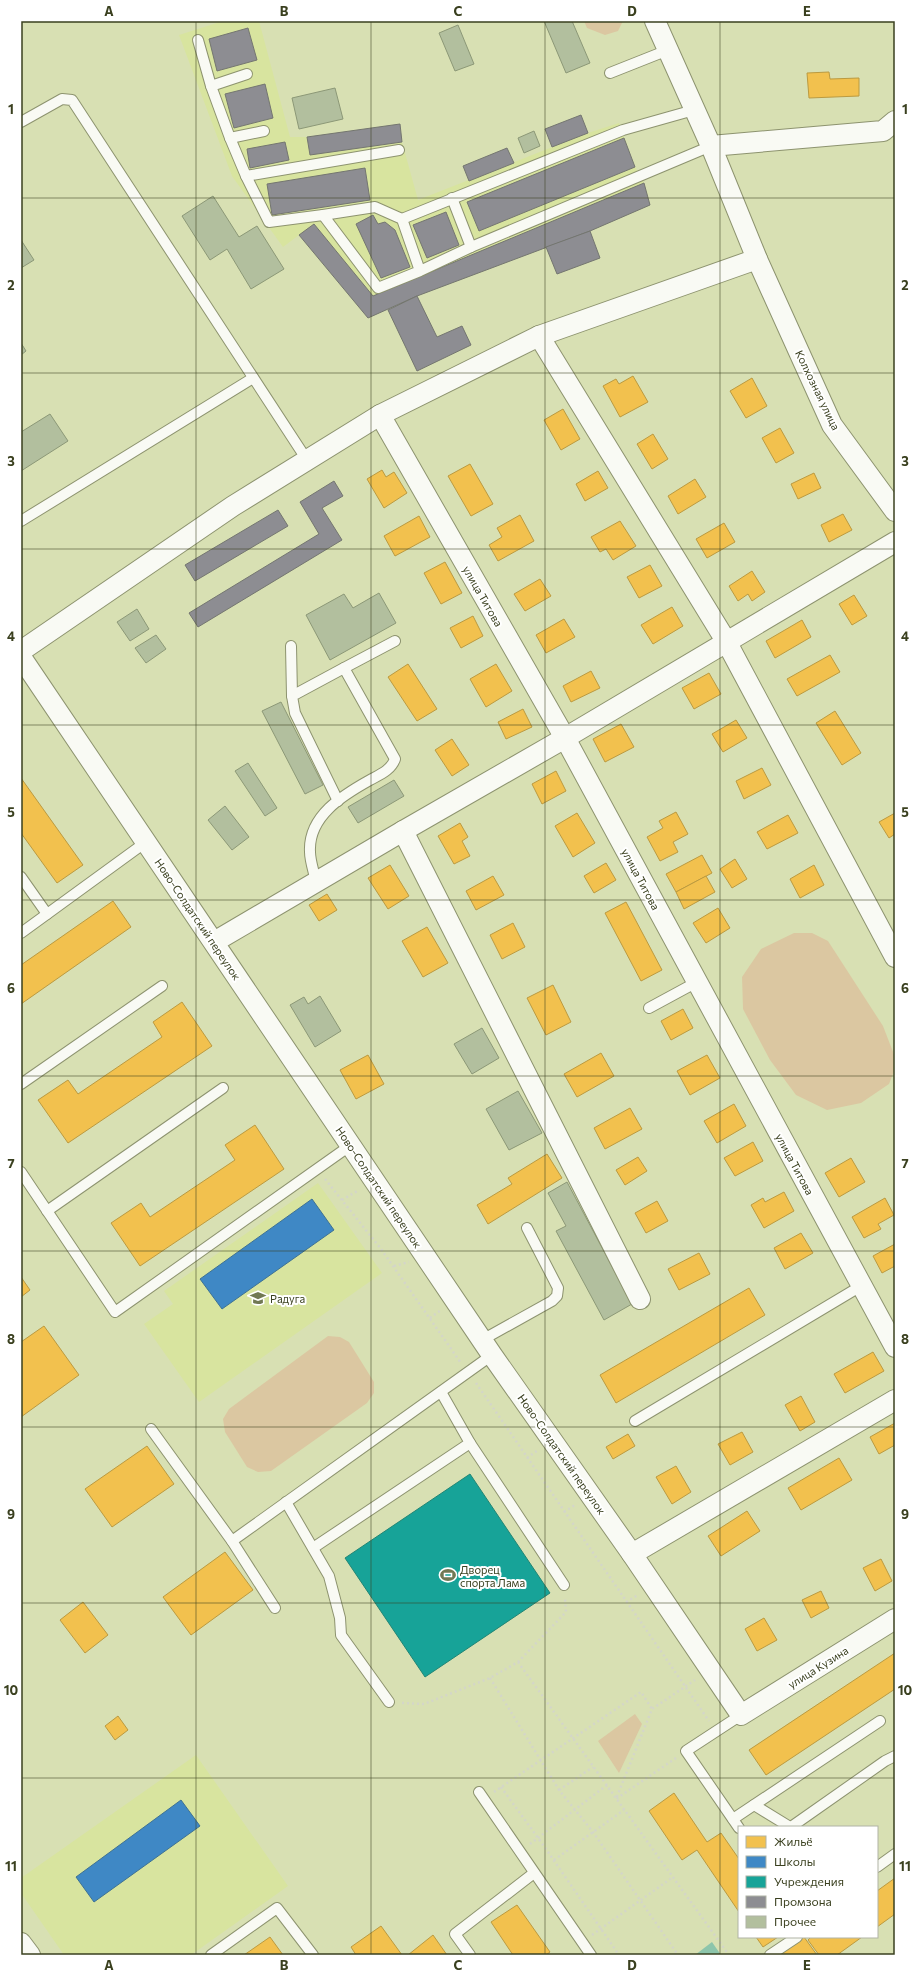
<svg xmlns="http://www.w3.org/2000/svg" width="916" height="1976" viewBox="0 0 916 1976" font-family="Commissioner,sans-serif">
<rect width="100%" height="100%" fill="#d8e0b3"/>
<g fill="#d8e49f">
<polygon points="223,21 259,21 290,137 307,137 400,124 402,142 418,200 588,133 619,123 635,167 644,183 650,205 590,231 417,296 368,318 299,235 283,247 232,176 179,35"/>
<polygon points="318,1183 382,1273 199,1402 144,1324 173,1304 164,1291"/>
<polygon points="196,1755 288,1886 191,1955 64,1955 21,1893 21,1878"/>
</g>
<g fill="#dbc7a1">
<polygon points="584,21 623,21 618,31 605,35 587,28"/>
<polygon points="794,933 812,933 828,941 883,1026 895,1057 895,1069 889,1084 861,1103 827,1110 796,1095 770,1060 743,1009 742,977 761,949"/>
<polygon points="328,1336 340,1337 349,1342 374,1382 374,1393 367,1403 271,1471 258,1472 247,1467 225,1432 223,1419 229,1409"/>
<polygon points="635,1714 642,1724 619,1773 598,1741"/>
</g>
<polygon fill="#8dc5ab" points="712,1942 721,1955 695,1955"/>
<g fill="#f2c14e" stroke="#bb9a40">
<polygon points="829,72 830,79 859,78 859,96 809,98 807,73"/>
<polygon points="633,376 648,402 620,417 603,386 616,379 619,384"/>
<polygon points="752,378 767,406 746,418 730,391"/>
<polygon points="563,409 580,439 561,450 544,420"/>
<polygon points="780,428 794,453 776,463 762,438"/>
<polygon points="653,434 668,459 652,469 637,444"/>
<polygon points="470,464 493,504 471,516 448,476"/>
<polygon points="382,470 386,477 394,472 407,493 384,508 367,479"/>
<polygon points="598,471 608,488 585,501 576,484"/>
<polygon points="814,473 821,488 798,499 791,484"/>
<polygon points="695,479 706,497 678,514 668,496"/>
<polygon points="843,514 852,530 829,542 821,525"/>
<polygon points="520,515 534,541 498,561 489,545 502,537 497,528"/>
<polygon points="419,516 430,537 395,556 384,536"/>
<polygon points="620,521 636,546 613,560 606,549 600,552 591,537"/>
<polygon points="724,523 735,542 707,558 696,539"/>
<polygon points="445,562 462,593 441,604 424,573"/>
<polygon points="650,565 662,586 639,598 627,577"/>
<polygon points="752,571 765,592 752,601 748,594 738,601 729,586"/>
<polygon points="540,579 551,596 525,611 514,594"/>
<polygon points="854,595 867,616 852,625 839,604"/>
<polygon points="672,607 683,626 653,644 641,625"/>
<polygon points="473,616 483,636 461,648 450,628"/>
<polygon points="564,619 575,637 546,653 536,635"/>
<polygon points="802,620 811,637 775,658 766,641"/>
<polygon points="830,655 840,672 797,696 787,679"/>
<polygon points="408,664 437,709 417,721 388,677"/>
<polygon points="496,664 512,691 486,707 470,679"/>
<polygon points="591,671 600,688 571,702 563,686"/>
<polygon points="709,673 721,694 694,709 682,688"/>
<polygon points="523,709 532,727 506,739 498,722"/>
<polygon points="835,711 861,753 842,765 816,723"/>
<polygon points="736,720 747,738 723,752 712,734"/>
<polygon points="621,724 634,747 605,762 593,739"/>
<polygon points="452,739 469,765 452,776 435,750"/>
<polygon points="762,768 771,785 744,799 736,781"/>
<polygon points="556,771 566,791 542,804 532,784"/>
<polygon points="21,778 83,865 57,883 21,833"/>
<polygon points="676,812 688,834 673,842 678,852 660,861 647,837 663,828 659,821"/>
<polygon points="577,813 595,843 573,857 555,826"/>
<polygon points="895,813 895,834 889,838 879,822"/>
<polygon points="788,815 798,833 767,849 757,832"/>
<polygon points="460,823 468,837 462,841 470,856 454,864 438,836"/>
<polygon points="702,855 712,873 676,892 666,874"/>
<polygon points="735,859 747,879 732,888 720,869"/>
<polygon points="606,863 616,880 594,893 584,876"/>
<polygon points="390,865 409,896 388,909 368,878"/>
<polygon points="814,865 824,885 800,898 790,879"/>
<polygon points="493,876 504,895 476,910 466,891"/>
<polygon points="706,876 715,892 684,909 676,892"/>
<polygon points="327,894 337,910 319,921 309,905"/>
<polygon points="113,901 131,927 21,1004 21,965"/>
<polygon points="626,902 662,970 641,981 605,913"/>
<polygon points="718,908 730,928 706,943 693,923"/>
<polygon points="513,923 525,947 502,959 490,935"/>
<polygon points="427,927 448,963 423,977 402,941"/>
<polygon points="553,985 571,1022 546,1035 527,998"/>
<polygon points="182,1002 212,1046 68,1143 38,1100 68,1080 78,1094 162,1037 153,1022"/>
<polygon points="683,1009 693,1028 671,1040 661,1021"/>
<polygon points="601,1053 614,1076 577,1097 564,1074"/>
<polygon points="368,1055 384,1084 356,1099 340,1070"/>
<polygon points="707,1055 720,1078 690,1095 677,1071"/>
<polygon points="734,1104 746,1126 717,1143 704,1121"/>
<polygon points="630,1108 642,1129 605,1149 594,1128"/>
<polygon points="255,1125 284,1169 140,1266 111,1223 141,1203 150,1217 235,1160 225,1145"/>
<polygon points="753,1142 763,1161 735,1176 724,1158"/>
<polygon points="547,1154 562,1178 488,1224 477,1205 512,1184 508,1178"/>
<polygon points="638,1157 647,1171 625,1185 616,1170"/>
<polygon points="851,1158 865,1182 839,1197 825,1173"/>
<polygon points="784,1192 794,1211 764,1228 751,1205 763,1198 765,1202"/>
<polygon points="885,1198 894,1215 878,1224 881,1229 864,1238 852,1217"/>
<polygon points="657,1201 668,1221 646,1233 635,1213"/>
<polygon points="801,1233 813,1253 785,1269 774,1248"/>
<polygon points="895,1244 895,1266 882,1273 873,1256"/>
<polygon points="699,1253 710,1274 679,1290 668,1269"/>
<polygon points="21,1277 30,1290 21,1297"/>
<polygon points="749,1288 765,1315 616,1403 600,1375"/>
<polygon points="44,1326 79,1375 21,1417 21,1342"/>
<polygon points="873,1352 884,1371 845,1393 834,1374"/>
<polygon points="801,1396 815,1422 800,1431 785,1405"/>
<polygon points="895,1423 895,1445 879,1454 870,1437"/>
<polygon points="742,1432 753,1452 730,1465 718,1444"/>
<polygon points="628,1434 635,1446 613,1459 606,1447"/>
<polygon points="147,1446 174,1484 112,1527 85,1489"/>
<polygon points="839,1458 852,1480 801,1510 788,1488"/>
<polygon points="676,1466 691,1492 672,1504 656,1477"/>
<polygon points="747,1511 760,1531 721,1556 708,1536"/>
<polygon points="225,1552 253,1590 191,1635 163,1597"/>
<polygon points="881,1559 892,1581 875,1591 863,1568"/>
<polygon points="821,1591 829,1608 811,1618 802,1600"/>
<polygon points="83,1602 108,1635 85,1653 60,1620"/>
<polygon points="764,1618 777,1640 757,1651 745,1629"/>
<polygon points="895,1653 895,1689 766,1775 749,1750"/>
<polygon points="118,1716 128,1730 115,1740 105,1726"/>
<polygon points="674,1793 707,1842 721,1833 739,1859 739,1912 697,1850 682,1860 649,1811"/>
<polygon points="895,1878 895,1914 877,1927 877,1891"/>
<polygon points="517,1905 550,1952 546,1955 513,1955 491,1922"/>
<polygon points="381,1926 402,1955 356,1955 351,1947"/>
<polygon points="433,1935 447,1955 408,1955"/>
<polygon points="270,1937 283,1955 244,1955"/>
<polygon points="756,1937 778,1937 763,1947"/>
<polygon points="801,1937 804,1937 817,1955 775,1955"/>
<polygon points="811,1937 862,1937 837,1955 819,1955 808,1940"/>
</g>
<g fill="#3f88c5" stroke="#3e7293">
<polygon points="312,1199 334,1230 222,1309 200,1279"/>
<polygon points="181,1800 200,1826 94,1902 76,1877"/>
</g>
<polygon fill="#17a398" stroke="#228574" points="470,1474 550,1593 425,1677 345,1558"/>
<g fill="#8d8d92" stroke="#747670">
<polygon points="248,28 257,60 217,71 209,39"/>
<polygon points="265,84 273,118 234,128 225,94"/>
<polygon points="581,115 588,133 552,147 545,129"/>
<polygon points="400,124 402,142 310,155 307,137"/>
<polygon points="624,138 635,167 479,231 467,202"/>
<polygon points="285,142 289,160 250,168 247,149"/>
<polygon points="507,148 514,163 469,181 463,166"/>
<polygon points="365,168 370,200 272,215 267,184"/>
<polygon points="644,183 650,205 590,231 417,296 368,318 299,235 314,224 373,296"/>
<polygon points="446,212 459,245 427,258 413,225"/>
<polygon points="373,215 378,224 385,222 395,230 410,267 381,278 356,224"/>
<polygon points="590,231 600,258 557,274 546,247"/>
<polygon points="417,296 437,337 462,326 471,345 417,371 388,310"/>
<polygon points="334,481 343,496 322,508 342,540 198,627 189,613 319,534 300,502"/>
<polygon points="278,510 288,526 195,581 185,565"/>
</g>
<g fill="#b2bf9e" stroke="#8c9877">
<polygon points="544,21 572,21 590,63 566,73"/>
<polygon points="458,25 474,64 455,71 439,33"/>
<polygon points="335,88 343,119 299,129 292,98"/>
<polygon points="534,131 540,146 524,153 518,138"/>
<polygon points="213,196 239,237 257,226 284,269 251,289 227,249 210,260 182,216"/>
<polygon points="21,240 34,260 21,268"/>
<polygon points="21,343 26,351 21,355"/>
<polygon points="50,414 68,441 21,471 21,432"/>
<polygon points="379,593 396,623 330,660 306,615 344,594 353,608"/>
<polygon points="137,609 149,629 130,641 117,622"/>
<polygon points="156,635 166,649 146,663 135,648"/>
<polygon points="281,702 323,785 305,794 262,711"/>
<polygon points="248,763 277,808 265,816 235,771"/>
<polygon points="394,780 404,796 358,823 348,807"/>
<polygon points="225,806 249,837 232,850 208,820"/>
<polygon points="320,996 341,1031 315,1047 290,1005 304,997 308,1004"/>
<polygon points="482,1028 499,1058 472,1074 454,1044"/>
<polygon points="518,1091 542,1133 509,1150 486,1109"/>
<polygon points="567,1182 632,1304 604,1320 556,1231 566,1226 548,1193"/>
</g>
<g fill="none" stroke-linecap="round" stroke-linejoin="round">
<defs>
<g id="service">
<polyline points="198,40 211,86"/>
<polyline points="610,73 668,50"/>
<polyline points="21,122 62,99 72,100 307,460"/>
<polyline points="230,138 211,86 247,74"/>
<polyline points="246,176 230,138 264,131"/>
<polyline points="452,198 471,247"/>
<polyline points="323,215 269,222 246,176 399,150"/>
<polyline points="402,219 623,130 694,110"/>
<polyline points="420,271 402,219 375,207 323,215 378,288 420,271 471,247 711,146"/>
<polyline points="21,521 253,378"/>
<polyline points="291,646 292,696"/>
<polyline points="338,801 295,713 292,696 344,668"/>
<polyline points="21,877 47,914"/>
<path d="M316 882C314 872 310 861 310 852 308 816 343 795 370 780 381 774 391 770 395 759L344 668 395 641"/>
<polyline points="21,933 146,842"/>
<polyline points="649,1008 697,982"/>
<polyline points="21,1084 162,986"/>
<polyline points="21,1172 115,1312 351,1145"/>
<polyline points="47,1211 223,1088"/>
<polyline points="482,1340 552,1301 557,1296 558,1288 527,1228"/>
<polyline points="635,1421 861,1286"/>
<polyline points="151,1429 232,1541 275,1608"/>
<polyline points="470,1443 564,1585"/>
<polyline points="286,1502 329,1576 340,1618 341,1635 389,1702"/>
<polyline points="232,1541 492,1355"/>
<polyline points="313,1548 470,1443 441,1392"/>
<polyline points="479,1792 591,1955"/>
<polyline points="754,1805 790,1827"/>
<polyline points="733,1819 880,1721"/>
<polyline points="791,1827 885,1761 895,1756"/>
<polyline points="739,1828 686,1751 741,1715"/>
<polyline points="877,1867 895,1854"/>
<polyline points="211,1955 277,1908 313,1955"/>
<polyline points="470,1955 455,1934 534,1873"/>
<polyline points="770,1955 797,1937"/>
</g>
<g id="minor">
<polyline points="655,21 711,146 757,259 832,425 895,511"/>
<polyline points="711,146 883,131 895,121"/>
<polyline points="539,336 726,641 895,957"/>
<polyline points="380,415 565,738 895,1347"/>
<polyline points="21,651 233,506 380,415 539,336 757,259"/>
<polyline points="21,657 492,1355 632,1554 741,1715 895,1619"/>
<polyline points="403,831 640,1299"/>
<polyline points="214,942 403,831 565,738 895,542"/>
<polyline points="632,1554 895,1400"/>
<polyline points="21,1943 30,1955"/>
</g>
</defs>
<use href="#service" stroke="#8d936f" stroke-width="12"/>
<use href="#minor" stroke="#8d936f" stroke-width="22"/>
<g stroke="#d4d6c8" stroke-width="2.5" stroke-dasharray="2 3" stroke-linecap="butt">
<polyline points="325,1179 381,1249 461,1363"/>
<polyline points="342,1200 359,1190"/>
<polyline points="394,1266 409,1262"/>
<polyline points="430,1318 441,1310"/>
<polyline points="476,1383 709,1721"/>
<polyline points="527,1458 538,1450"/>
<polyline points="564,1512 575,1505"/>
<polyline points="626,1602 638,1595"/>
<polyline points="518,1662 729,1955"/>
<polyline points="490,1678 559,1790 593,1832 678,1955"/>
<polyline points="402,1703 424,1704 490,1678 518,1662 566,1612 565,1598"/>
<polyline points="676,1758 616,1799 652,1709 695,1680"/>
<polyline points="501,1787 546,1849 619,1955"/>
<polyline points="559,1790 593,1767"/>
<polyline points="494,1792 641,1692 652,1709"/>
<polyline points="530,1844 607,1785"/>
<polyline points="554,1860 624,1810"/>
<polyline points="592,1935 673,1877"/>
</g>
<use href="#service" stroke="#f9faf4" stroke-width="10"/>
<use href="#minor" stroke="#f9faf4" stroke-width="20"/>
</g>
<path fill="none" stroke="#3a401f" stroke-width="1" stroke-opacity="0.55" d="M196 21V1955M371 21V1955M545 21V1955M720 21V1955M21 198H895M21 373H895M21 549H895M21 725H895M21 900H895M21 1076H895M21 1251H895M21 1427H895M21 1603H895M21 1778H895"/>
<defs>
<symbol id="school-bare" viewBox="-9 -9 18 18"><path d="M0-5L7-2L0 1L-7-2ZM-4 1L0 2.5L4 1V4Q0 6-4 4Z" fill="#717853" stroke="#fff" stroke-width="2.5" paint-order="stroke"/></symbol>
<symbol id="stadium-bare" viewBox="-9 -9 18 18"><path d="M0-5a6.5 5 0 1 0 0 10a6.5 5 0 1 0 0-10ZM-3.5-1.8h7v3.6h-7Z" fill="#717853" stroke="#fff" stroke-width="2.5" paint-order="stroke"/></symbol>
</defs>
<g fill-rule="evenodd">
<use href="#school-bare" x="247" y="1287" width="22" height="22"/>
<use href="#stadium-bare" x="437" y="1564" width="22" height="22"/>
</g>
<g text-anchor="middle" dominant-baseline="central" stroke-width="4" stroke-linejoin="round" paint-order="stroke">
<g font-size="11" fill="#3a401f" stroke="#fff">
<text transform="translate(818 390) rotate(64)">Колхозная улица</text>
<text transform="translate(483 596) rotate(60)">улица Титова</text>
<text transform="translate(641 879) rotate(62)">улица Титова</text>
<text transform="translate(198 919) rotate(56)">Ново-Солдатский переулок</text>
<text transform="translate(795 1164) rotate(62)">улица Титова</text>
<text transform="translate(379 1187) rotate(56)">Ново-Солдатский переулок</text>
<text transform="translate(562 1454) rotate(55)">Ново-Солдатский переулок</text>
<text transform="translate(818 1667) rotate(-32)">улица Кузина</text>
</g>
<g font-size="11" fill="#3a401f" stroke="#fff" text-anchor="start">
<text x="270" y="1298">Радуга</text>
<text x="460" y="1569">Дворец<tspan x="460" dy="13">спорта Лама</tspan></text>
</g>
</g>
<rect width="916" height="1976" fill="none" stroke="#ffffff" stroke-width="44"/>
<rect x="738" y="1826" width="140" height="112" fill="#ffffff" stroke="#b0b3a5"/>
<rect x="746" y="1836" width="20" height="12" fill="#f2c14e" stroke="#b0b3a5"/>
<text x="774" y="1846" font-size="12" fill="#3a401f">Жильё</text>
<rect x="746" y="1856" width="20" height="12" fill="#3f88c5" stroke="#b0b3a5"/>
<text x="774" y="1866" font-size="12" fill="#3a401f">Школы</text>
<rect x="746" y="1876" width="20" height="12" fill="#17a398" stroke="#b0b3a5"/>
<text x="774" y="1886" font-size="12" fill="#3a401f">Учреждения</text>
<rect x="746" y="1896" width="20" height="12" fill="#8d8d92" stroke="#b0b3a5"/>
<text x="774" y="1906" font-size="12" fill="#3a401f">Промзона</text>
<rect x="746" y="1916" width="20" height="12" fill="#b2bf9e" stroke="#b0b3a5"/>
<text x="774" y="1926" font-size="12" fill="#3a401f">Прочее</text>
<rect x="22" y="22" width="872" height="1932" fill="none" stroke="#3a401f" stroke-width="1.5"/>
<g font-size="13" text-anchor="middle" font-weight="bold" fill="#3a401f">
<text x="109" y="16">A</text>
<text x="284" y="16">B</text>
<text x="458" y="16">C</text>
<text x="632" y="16">D</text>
<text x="807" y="16">E</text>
<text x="11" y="114">1</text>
<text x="905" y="114">1</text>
<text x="11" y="290">2</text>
<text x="905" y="290">2</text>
<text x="11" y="466">3</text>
<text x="905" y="466">3</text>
<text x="11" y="641">4</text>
<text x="905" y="641">4</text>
<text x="11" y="817">5</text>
<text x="905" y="817">5</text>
<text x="11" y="993">6</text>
<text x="905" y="993">6</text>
<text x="11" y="1168">7</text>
<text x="905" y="1168">7</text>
<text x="11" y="1344">8</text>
<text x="905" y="1344">8</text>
<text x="11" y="1519">9</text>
<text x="905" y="1519">9</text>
<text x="11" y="1695">10</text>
<text x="905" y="1695">10</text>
<text x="11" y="1871">11</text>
<text x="905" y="1871">11</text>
<text x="109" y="1970">A</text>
<text x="284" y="1970">B</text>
<text x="458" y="1970">C</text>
<text x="632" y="1970">D</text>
<text x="807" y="1970">E</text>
</g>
</svg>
